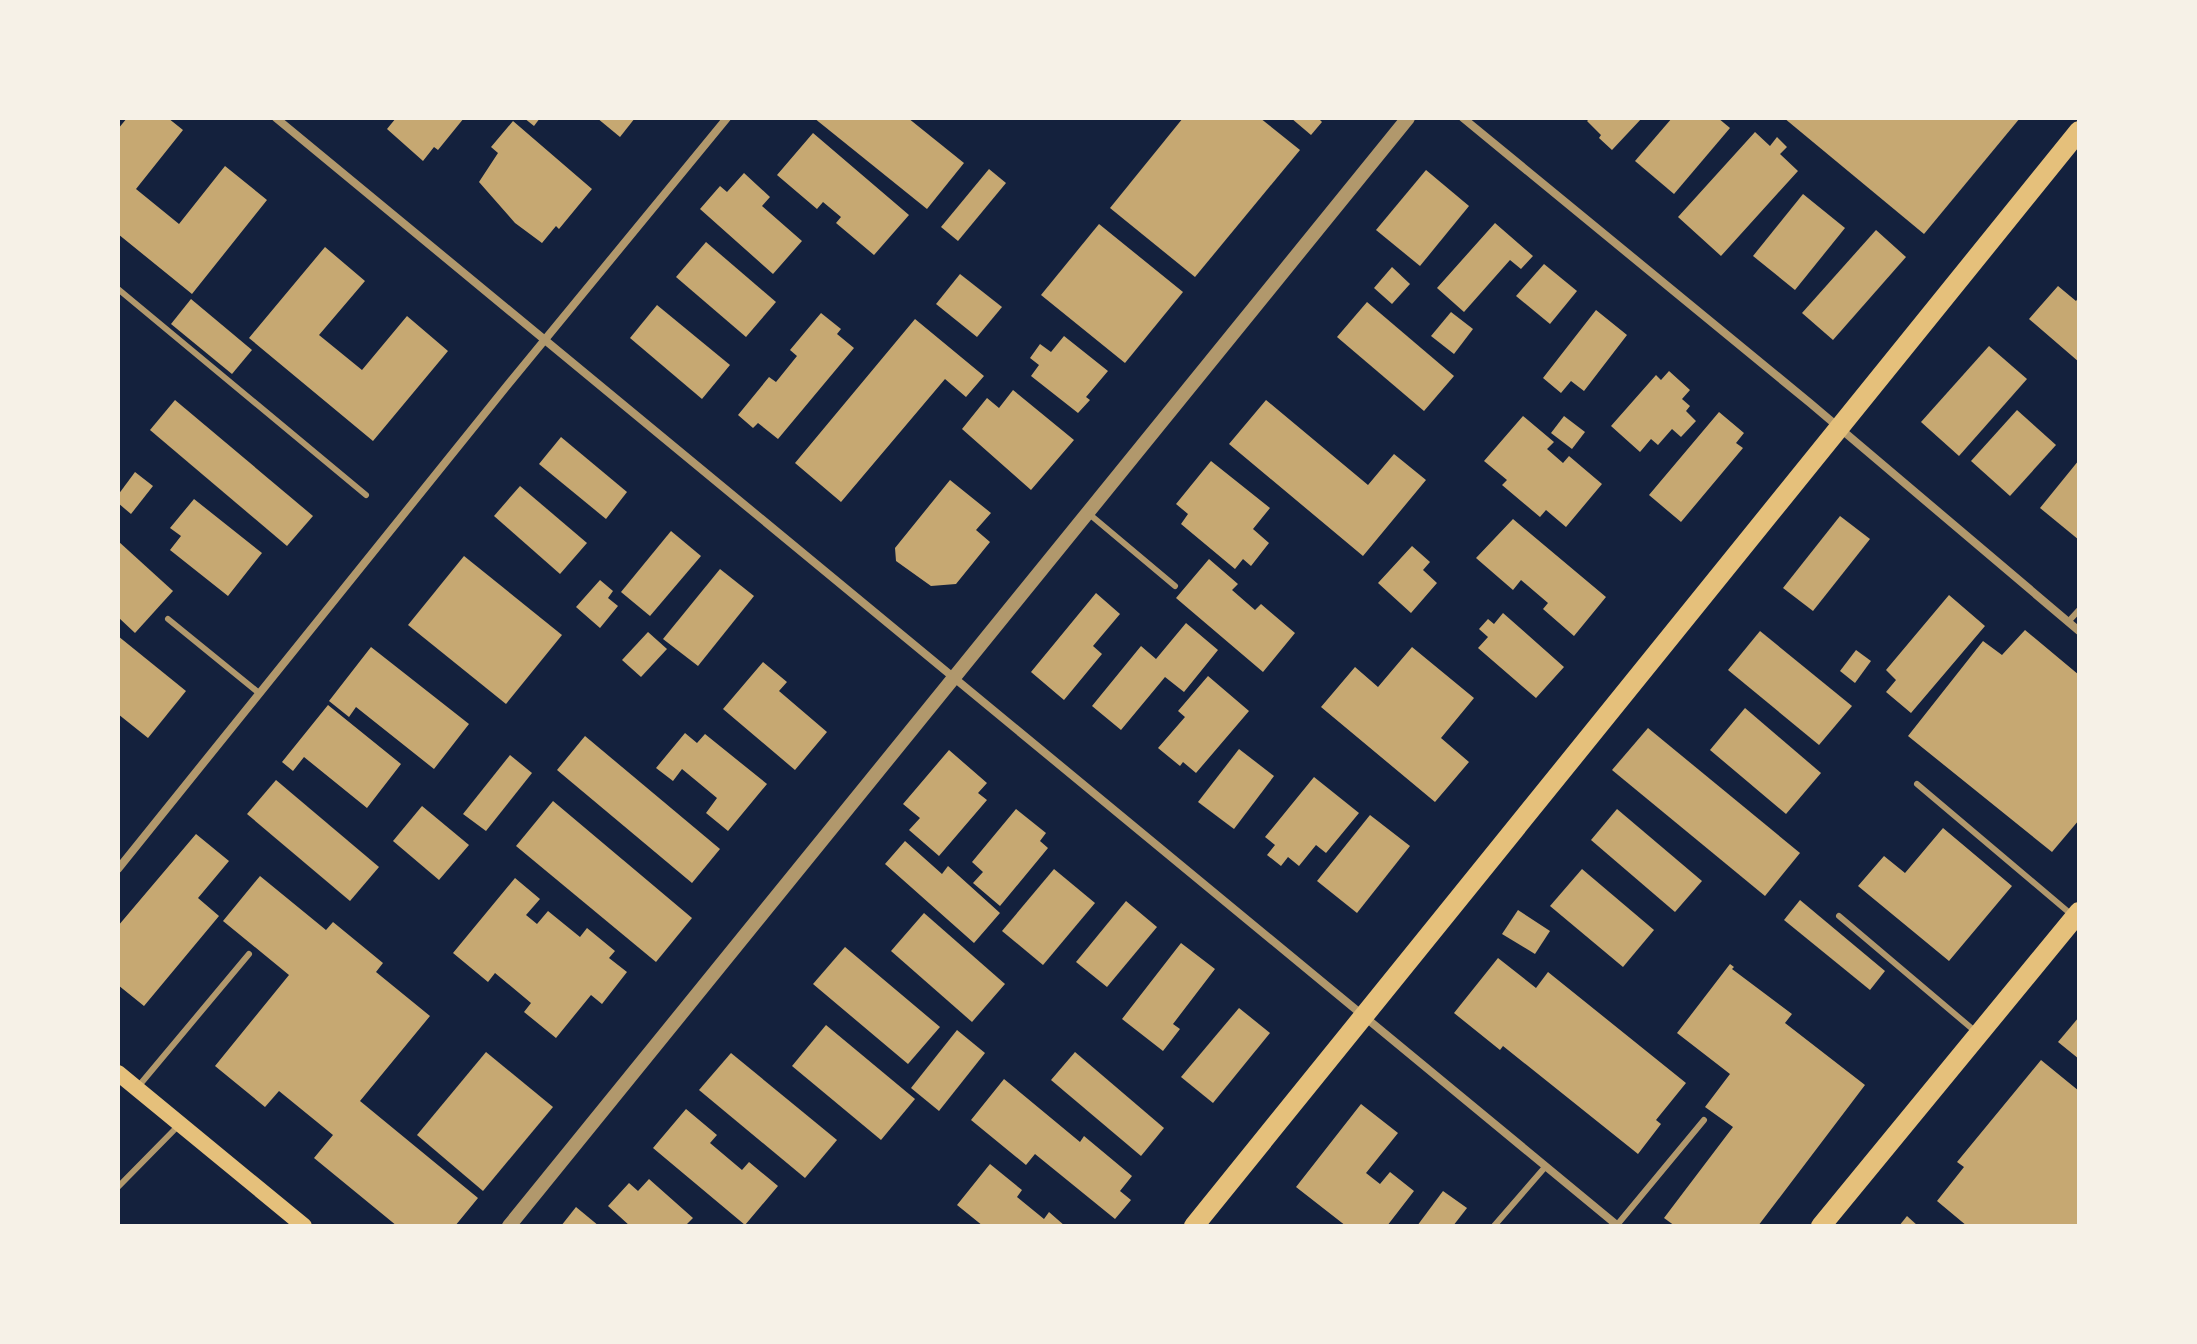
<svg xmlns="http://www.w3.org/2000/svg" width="2197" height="1344" viewBox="0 0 2197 1344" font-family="Jost,sans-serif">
<rect width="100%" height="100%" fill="#14213d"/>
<g fill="#c6a872">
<polygon points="127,118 168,118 183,130 136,189 179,224 225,166 267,200 192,294 118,234 118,129"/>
<polygon points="396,118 464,118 438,150 434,147 423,161 387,129"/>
<polygon points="524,118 540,118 534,126"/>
<polygon points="597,118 635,118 620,137"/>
<polygon points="814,118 908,118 964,163 927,209"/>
<polygon points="1183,118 1260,118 1300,150 1195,277 1110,208"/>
<polygon points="1291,118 1318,118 1322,122 1311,135"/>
<polygon points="1590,118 1642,118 1612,150 1599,138 1601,135 1587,121"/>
<polygon points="1672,118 1718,118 1730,128 1674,194 1635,161"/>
<polygon points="1784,118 2020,118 1924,234"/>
<polygon points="513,121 592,189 559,229 556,226 542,243 515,223 479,182 498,153 491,147"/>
<polygon points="1755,132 1770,146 1777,137 1787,147 1780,154 1798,171 1721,256 1678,217"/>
<polygon points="813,133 909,215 874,255 836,223 841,217 823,202 817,209 777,175"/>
<polygon points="989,169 1006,183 958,241 941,227"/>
<polygon points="1426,170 1469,206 1420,266 1376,230"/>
<polygon points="744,173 770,197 762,206 802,241 773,274 700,209 720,186 727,192"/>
<polygon points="1803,194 1845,228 1795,290 1753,256"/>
<polygon points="1495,223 1533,256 1521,269 1510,260 1464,312 1437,288"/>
<polygon points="1099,224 1183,292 1125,363 1041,295"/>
<polygon points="1876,230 1906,257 1833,340 1802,313"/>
<polygon points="706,242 776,302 746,337 676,277"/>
<polygon points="325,247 365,281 319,335 362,370 407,316 448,351 373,441 249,338"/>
<polygon points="1544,264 1577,291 1550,324 1516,296"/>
<polygon points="1392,267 1410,284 1392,304 1374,288"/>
<polygon points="960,274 1002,307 977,337 936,304"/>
<polygon points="2058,286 2076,301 2079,297 2079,362 2029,319"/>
<polygon points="191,299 252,350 232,374 171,324"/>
<polygon points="1367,302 1454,376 1424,411 1337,337"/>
<polygon points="657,305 730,365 702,399 630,338"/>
<polygon points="1596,310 1627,335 1584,391 1571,381 1561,393 1543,378"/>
<polygon points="1451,312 1473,329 1454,354 1431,336"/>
<polygon points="821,313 841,329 837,334 854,348 778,439 758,423 753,428 738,415 769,377 776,382 797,356 790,350"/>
<polygon points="915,319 984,376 966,397 945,379 841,502 795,463"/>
<polygon points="1064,336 1108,371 1086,397 1090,400 1078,413 1031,376 1039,365 1030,358 1040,344 1051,352"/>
<polygon points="1989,346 2027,379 1959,456 1921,422"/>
<polygon points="1669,371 1690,390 1682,399 1690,406 1686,411 1696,421 1681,437 1672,429 1658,445 1651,439 1640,452 1611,426 1656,375 1661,380"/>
<polygon points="1013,390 1074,440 1031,490 962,429 987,398 999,408"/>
<polygon points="175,400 313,516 287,546 150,430"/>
<polygon points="1266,400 1368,485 1394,454 1426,480 1363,556 1229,444"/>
<polygon points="2017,410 2056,445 2010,496 1971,461"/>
<polygon points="1719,412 1744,433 1736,443 1743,448 1681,522 1649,495"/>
<polygon points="1523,416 1554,442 1547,449 1563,463 1569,456 1602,484 1566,527 1546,510 1540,517 1502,485 1507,480 1484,461"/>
<polygon points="1564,416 1585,432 1572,449 1551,433"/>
<polygon points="561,437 627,492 606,519 539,464"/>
<polygon points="2079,460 2079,540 2040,508"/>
<polygon points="1211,461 1270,508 1253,529 1269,543 1251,566 1243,559 1235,569 1181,524 1188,514 1176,504"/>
<polygon points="135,472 153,486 131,514 118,503 118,495"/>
<polygon points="950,480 991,513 976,530 990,542 956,584 931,586 896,561 895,548"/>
<polygon points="520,486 587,543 560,574 494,516"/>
<polygon points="194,499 262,553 228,596 170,550 181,536 170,528"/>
<polygon points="1840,516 1870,539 1813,611 1783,588"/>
<polygon points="1513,519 1606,597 1574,636 1543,609 1548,603 1521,580 1513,590 1476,558"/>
<polygon points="671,531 701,556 650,616 621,592"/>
<polygon points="118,541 173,591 135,633 118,617"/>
<polygon points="1412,546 1430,562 1423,570 1437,583 1411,613 1378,583"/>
<polygon points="464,556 562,635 506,704 408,625"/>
<polygon points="1209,559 1238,584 1232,590 1255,610 1261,604 1295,633 1263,672 1176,598"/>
<polygon points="720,569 754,596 698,666 663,639"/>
<polygon points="600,580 613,591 608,598 618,606 600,628 576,607"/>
<polygon points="1096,593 1120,614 1093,646 1102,654 1064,700 1031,672"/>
<polygon points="1949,595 1985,626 1911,713 1886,692 1896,680 1886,670"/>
<polygon points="1503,613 1564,667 1536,698 1478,648 1488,637 1479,629 1488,619 1494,624"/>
<polygon points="1186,623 1218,650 1184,692 1165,677 1121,730 1092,706 1141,646 1156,659"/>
<polygon points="2025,630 2079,675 2079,820 2052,852 1908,736 1983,641 2002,655"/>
<polygon points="1760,631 1852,706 1819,745 1728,670"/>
<polygon points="648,632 667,649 641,677 622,660"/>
<polygon points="118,636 186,691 148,738 118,714"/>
<polygon points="371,647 469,724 434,769 356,707 349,717 329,701"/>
<polygon points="1412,647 1474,698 1441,738 1469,762 1435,802 1321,707 1355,667 1378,687"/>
<polygon points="1856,650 1871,661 1855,683 1840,671"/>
<polygon points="763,662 787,682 779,691 827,732 795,770 723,709"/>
<polygon points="1208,676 1249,711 1196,773 1183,762 1180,766 1158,748 1185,717 1178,711"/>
<polygon points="328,705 401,764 367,808 304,757 293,771 282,762"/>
<polygon points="1745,708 1821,773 1786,814 1710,750"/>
<polygon points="1648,728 1800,853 1765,896 1612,770"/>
<polygon points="685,733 697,743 705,734 767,784 728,831 706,813 717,798 682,769 673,781 656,768"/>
<polygon points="585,736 720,849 692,883 557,770"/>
<polygon points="1239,749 1274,776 1234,829 1198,802"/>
<polygon points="949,750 987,783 978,793 987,800 939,856 909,830 920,818 903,804"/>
<polygon points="510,755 532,773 486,831 463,814"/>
<polygon points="1314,777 1359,813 1326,853 1316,845 1299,866 1288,857 1281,866 1267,855 1275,845 1265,837"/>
<polygon points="276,780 379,867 350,901 247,814"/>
<polygon points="553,801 692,918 656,962 516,846"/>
<polygon points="422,806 469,845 439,880 393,841"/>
<polygon points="1016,809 1046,833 1040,841 1048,848 1000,906 973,883 983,872 972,862"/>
<polygon points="1617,809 1702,881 1675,912 1591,840"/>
<polygon points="1370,815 1410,846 1357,913 1317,881"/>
<polygon points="1943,828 2012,886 1949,961 1858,886 1884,856 1905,873"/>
<polygon points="196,834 229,861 198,898 219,916 144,1006 118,985 118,926"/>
<polygon points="905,841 942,874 948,866 1000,913 974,943 885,864"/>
<polygon points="1054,869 1095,903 1043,965 1002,931"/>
<polygon points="1582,869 1654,930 1623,967 1550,906"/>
<polygon points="260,876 326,930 333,922 383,963 376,972 430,1016 360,1101 478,1198 455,1226 397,1226 314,1158 333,1135 279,1091 265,1107 215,1066 289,975 223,921"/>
<polygon points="515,878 540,899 526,915 537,924 548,911 580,937 587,928 615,951 609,958 627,972 602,1004 591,995 556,1038 524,1012 531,1003 495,973 488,982 453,953"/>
<polygon points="1800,900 1885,971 1870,990 1784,920"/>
<polygon points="1126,901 1157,927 1107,987 1076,962"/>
<polygon points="1518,910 1550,931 1535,954 1502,934"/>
<polygon points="924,913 1005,984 972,1022 891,951"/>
<polygon points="1181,943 1215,969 1173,1024 1180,1029 1163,1051 1122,1019"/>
<polygon points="845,947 940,1027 908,1064 813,984"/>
<polygon points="1498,958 1536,988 1548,972 1686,1083 1656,1120 1661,1124 1638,1154 1503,1046 1500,1050 1454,1013"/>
<polygon points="1730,964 1734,967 1732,969 1792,1014 1785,1023 1865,1085 1758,1226 1675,1226 1664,1218 1733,1127 1705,1107 1730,1074 1677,1033"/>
<polygon points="1239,1008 1270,1033 1213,1103 1181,1077"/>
<polygon points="2079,1017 2079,1059 2058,1042"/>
<polygon points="826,1025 915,1099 881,1140 792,1066"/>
<polygon points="957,1030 985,1053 939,1111 911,1088"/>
<polygon points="486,1052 553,1107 483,1191 417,1135"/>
<polygon points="1075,1052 1164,1128 1141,1156 1051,1080"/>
<polygon points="731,1053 837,1140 805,1178 699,1090"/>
<polygon points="2041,1060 2079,1091 2079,1226 1967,1226 1937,1201 1964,1167 1957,1162"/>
<polygon points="1004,1079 1080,1142 1084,1136 1132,1176 1120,1191 1131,1200 1115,1219 1035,1154 1026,1165 971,1120"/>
<polygon points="1361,1104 1398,1133 1366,1173 1380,1184 1390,1172 1414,1191 1387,1226 1346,1226 1296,1187"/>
<polygon points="686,1109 717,1135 710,1143 742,1170 749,1162 778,1186 745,1225 653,1148"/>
<polygon points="990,1164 1022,1190 1017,1197 1044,1219 1049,1212 1065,1226 983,1226 957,1205"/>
<polygon points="649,1179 693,1218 685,1226 630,1226 608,1206 629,1183 638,1191"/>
<polygon points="1443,1191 1467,1208 1453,1226 1417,1226"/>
<polygon points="576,1207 599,1226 561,1226"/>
<polygon points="1907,1216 1918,1226 1899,1226"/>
</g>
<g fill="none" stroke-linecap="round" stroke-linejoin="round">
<g stroke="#b1986c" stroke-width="6">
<polyline points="118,289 366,495"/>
<polyline points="1088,513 1175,586"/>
<polyline points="168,619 259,693"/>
<polyline points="2068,622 2079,610"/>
<polyline points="1917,784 2072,915"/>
<polyline points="1839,916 1976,1032"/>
<polyline points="137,1088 249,954"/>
<polyline points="118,1187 180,1124"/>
<polyline points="1617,1225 1704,1120"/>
<polyline points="1494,1226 1546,1166"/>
</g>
<g stroke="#b1986c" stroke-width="8">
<polyline points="276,118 1618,1226"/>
<polyline points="1463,118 1810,403 2079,631"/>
<polyline points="118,869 506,387 727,118"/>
</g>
<polyline stroke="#b1986c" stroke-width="14" points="509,1226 1408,118"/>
<polyline stroke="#e5c07b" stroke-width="16" points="118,1073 304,1226"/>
<g stroke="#e5c07b" stroke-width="20">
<polyline points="1194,1226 2079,131"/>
<polyline points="1821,1226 2079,912"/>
</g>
</g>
<rect width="2197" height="1344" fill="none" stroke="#f6f1e7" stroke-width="240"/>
</svg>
